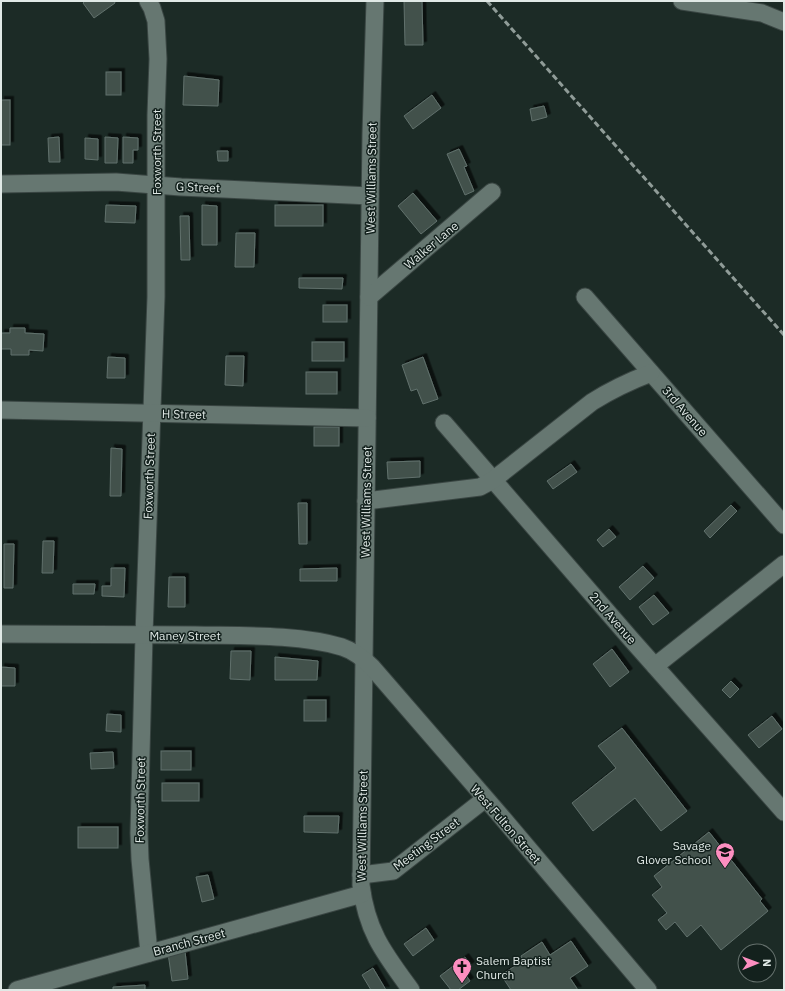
<svg xmlns="http://www.w3.org/2000/svg" width="785" height="991" viewBox="0 0 785 991" font-family="'IBM Plex Sans',sans-serif">
<defs>
<filter id="shadow"><feDropShadow dx="3.5" dy="-3.5" stdDeviation="0" flood-color="#0009"/></filter>
</defs>
<rect width="100%" height="100%" fill="#1c2b26"/>
<g fill="#42514c" stroke="#61716c" filter="url(#shadow)">
<polygon points="85,1 114,1 115,3 94,18 83,3"/>
<polygon points="404,1 422,1 423,45 405,45"/>
<rect x="106" y="72" width="15" height="23"/>
<polygon points="184,76 219,80 218,106 183,105"/>
<polygon points="432,95 441,108 413,129 404,116"/>
<rect x="1" y="100" width="9" height="45"/>
<polygon points="544,106 547,117 532,121 530,109"/>
<polygon points="59,137 60,162 49,162 48,138"/>
<polygon points="105,137 118,138 117,163 105,163"/>
<polygon points="123,137 138,138 138,150 133,150 133,163 123,163"/>
<polygon points="85,138 98,139 98,160 85,159"/>
<polygon points="459,149 467,166 464,167 474,191 465,195 447,154"/>
<polygon points="217,151 228,151 228,161 218,161"/>
<polygon points="413,193 437,221 421,234 398,206"/>
<polygon points="106,205 136,206 135,223 105,222"/>
<polygon points="202,205 217,206 217,245 202,245"/>
<rect x="275" y="205" width="48" height="21"/>
<polygon points="180,216 189,216 190,260 181,260"/>
<polygon points="236,233 255,233 254,267 235,267"/>
<polygon points="299,278 343,278 342,289 299,288"/>
<rect x="323" y="305" width="24" height="17"/>
<polygon points="10,328 25,328 25,333 44,334 43,351 29,350 29,355 11,355 11,349 1,349 1,333 10,333"/>
<rect x="312" y="342" width="32" height="19"/>
<polygon points="226,356 244,356 243,386 225,385"/>
<polygon points="108,357 125,358 125,378 107,378"/>
<polygon points="423,357 438,399 423,404 417,389 411,391 402,365"/>
<rect x="306" y="372" width="31" height="22"/>
<rect x="314" y="427" width="25" height="19"/>
<polygon points="111,448 122,449 121,496 110,496"/>
<polygon points="420,461 420,477 388,479 387,462"/>
<polygon points="571,464 577,472 553,489 547,481"/>
<polygon points="298,503 307,503 307,544 299,544"/>
<polygon points="731,505 737,511 710,538 704,531"/>
<polygon points="609,529 616,537 603,547 597,540"/>
<polygon points="43,541 54,541 53,573 42,573"/>
<polygon points="4,544 14,544 13,588 4,588"/>
<polygon points="643,566 654,578 630,600 619,587"/>
<polygon points="111,568 125,568 124,597 102,596 102,586 111,586"/>
<polygon points="337,568 337,581 300,581 300,569"/>
<polygon points="169,577 185,577 185,607 168,607"/>
<polygon points="73,584 95,584 94,594 73,594"/>
<polygon points="654,595 669,613 653,625 639,607"/>
<polygon points="612,649 629,672 610,687 593,664"/>
<polygon points="231,651 251,651 250,680 230,679"/>
<polygon points="275,657 318,661 317,680 275,680"/>
<polygon points="1,667 15,668 15,686 1,686"/>
<polygon points="731,681 739,689 730,698 722,690"/>
<rect x="304" y="700" width="22" height="21"/>
<polygon points="107,714 121,715 121,732 106,731"/>
<polygon points="772,716 782,729 759,748 748,735"/>
<polygon points="622,728 687,811 661,831 635,798 593,831 572,803 616,768 598,746"/>
<rect x="161" y="751" width="30" height="19"/>
<polygon points="113,752 114,768 91,769 90,753"/>
<rect x="162" y="783" width="37" height="18"/>
<polygon points="304,816 339,816 338,833 304,832"/>
<rect x="78" y="827" width="40" height="21"/>
<polygon points="709,832 762,899 760,901 768,911 721,950 701,925 687,937 675,922 666,930 658,920 667,913 652,895 662,887 654,876"/>
<polygon points="208,875 214,899 202,902 196,877"/>
<polygon points="426,928 434,940 413,956 404,944"/>
<polygon points="571,941 588,966 570,978 578,990 511,990 501,975 523,961 521,956 542,942 550,955"/>
<polygon points="185,951 188,979 172,981 168,953"/>
<polygon points="465,957 471,965 463,971 470,981 458,990 451,990 440,976"/>
<polygon points="373,968 386,990 371,990 362,975"/>
<polygon points="145,985 145,990 113,990 113,987"/>
</g>
<g fill="none" stroke-linecap="round" stroke-linejoin="round">
<defs>
<g id="minor">
<polyline points="148,1 152,8 156,21 158,59 156,115 156,297 144,635 139,833 140,859 149,953"/>
<path d="M375 1 371 134 361 885C367 932 384 953 411 990"/>
<polyline points="682,1 762,13 784,22"/>
<polyline points="1,184 116,182 181,187 370,196"/>
<polyline points="369,297 492,192"/>
<polyline points="585,297 784,525"/>
<polyline points="1,410 367,418"/>
<polyline points="444,423 630,638 784,812"/>
<path d="M366 501 480 487 493 480 592 402C611 390 630 381 651 373"/>
<path d="M1 634C66 634 130 635 195 635 240 636 299 634 342 647 354 651 363 658 372 667L500 815 648 990"/>
<polyline points="655,666 784,564"/>
<polyline points="361,875 393,871 485,799"/>
<polyline points="17,990 362,894"/>
</g>
</defs>
<use href="#minor" stroke="#3a4643" stroke-width="19"/>
<use href="#minor" stroke="#667771" stroke-width="17"/>
<polyline stroke="#909c98" stroke-width="3" stroke-dasharray="6 3" stroke-linecap="butt" points="487,1 784,335"/>
</g>
<defs>
<symbol id="school-pin" viewBox="-11 -11 22 30"><path d="M0 17L-7.5 6A9.5 9.5 0 1 1 7.5 6Z" fill="#fd8ec0" stroke="#13211d"/><path d="M0-5L7-2L0 1L-7-2ZM-4 1L0 2.5L4 1V4Q0 6-4 4Z" fill="#111"/></symbol>
<symbol id="church-pin" viewBox="-11 -11 22 30"><path d="M0 17L-7.5 6A9.5 9.5 0 1 1 7.5 6Z" fill="#fd8ec0" stroke="#13211d"/><path d="M-1.2-6h2.4v3.5h3.3v2.4h-3.3V6h-2.4V-.1h-3.3v-2.4h3.3Z" fill="#111"/></symbol>
</defs>
<g fill-rule="evenodd">
<use href="#school-pin" x="714" y="841" width="22" height="30"/>
<use href="#church-pin" x="451" y="956" width="22" height="30"/>
</g>
<g text-anchor="middle" dominant-baseline="central" stroke-width="3" stroke-linejoin="round" paint-order="stroke">
<g font-size="12" fill="#e0e9e6" stroke="#13211d">
<text transform="translate(156 152) rotate(-90)">Foxworth Street</text>
<text transform="translate(371 178) rotate(-89)">West Williams Street</text>
<text transform="translate(198 187) rotate(2)">G Street</text>
<text transform="translate(431 245) rotate(-40)">Walker Lane</text>
<text transform="translate(685 411) rotate(49)">3rd Avenue</text>
<text transform="translate(184 414) rotate(1)">H Street</text>
<text transform="translate(149 476) rotate(-88)">Foxworth Street</text>
<text transform="translate(366 502) rotate(-89)">West Williams Street</text>
<text transform="translate(613 618) rotate(49)">2nd Avenue</text>
<text x="185" y="635">Maney Street</text>
<text transform="translate(140 800) rotate(-89)">Foxworth Street</text>
<text transform="translate(506 824) rotate(49)">West Fulton Street</text>
<text transform="translate(362 826) rotate(-89)">West Williams Street</text>
<text transform="translate(426 844) rotate(-37)">Meeting Street</text>
<text transform="translate(189 942) rotate(-15)">Branch Street</text>
</g>
<g font-size="12" fill="#e0e9e6" stroke="#13211d" text-anchor="end">
<text x="711" y="845">Savage<tspan x="711" dy="14">Glover School</tspan></text>
<text x="476" y="960" text-anchor="start">Salem Baptist<tspan x="476" dy="14">Church</tspan></text>
</g>
</g>
<rect width="785" height="991" fill="none" stroke="#e0e9e6" stroke-width="4"/>
<g transform="translate(757 963) rotate(89)"><circle r="19" fill="#13211d" stroke="#65716d"/>
<path d="M0-3L7 15L0 10L-7 15Z" fill="#fd8ec0"/>
<text y="-6" font-size="11" font-weight="bold" text-anchor="middle" fill="#e0e9e6">N</text>
</g>
</svg>
